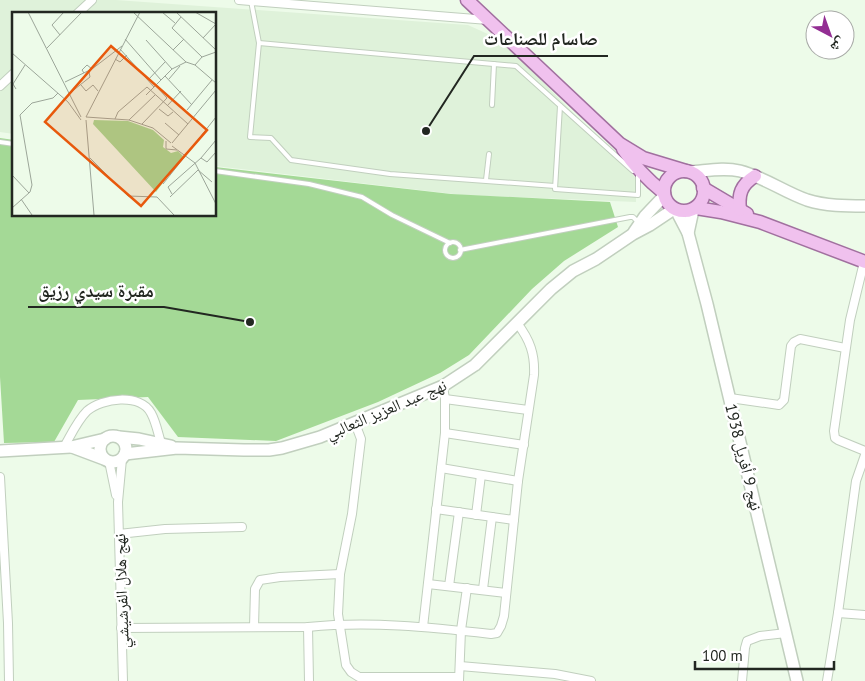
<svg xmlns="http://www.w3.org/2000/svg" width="865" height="681" viewBox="0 0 865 681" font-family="'PT Sans','Noto Naskh Arabic',sans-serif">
<rect width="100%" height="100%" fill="#edfbe9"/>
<polygon fill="#dff2da" points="0,0 116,0 468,25 490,35 514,52 636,178 636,202 462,195 215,166 215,14 14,14 14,134 0,132"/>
<polygon fill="#a4d996" points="0,138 14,140 14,215 215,215 215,167 451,194 610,202 618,227 564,261 532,289 469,355 440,373 378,402 276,441 178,437 148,397 78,400 54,442 4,443 0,377"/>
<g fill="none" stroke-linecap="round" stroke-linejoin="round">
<defs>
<g id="lane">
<polyline points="251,1 259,43 250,137 271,138 291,160 390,174 555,186"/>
<polyline points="259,43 516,66 633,171"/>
<polyline points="492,105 494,64"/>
<polyline points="560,106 555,189 638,195 638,176"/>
<polyline points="0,142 14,144"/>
<polyline points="215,171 309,184 362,197 392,215 450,243"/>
<polyline points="486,180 489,154"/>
<circle cx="453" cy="250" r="8"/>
<polyline points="460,250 630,217 633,217 638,222"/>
</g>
<g id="street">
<polyline points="239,0 488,20"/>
<polyline points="77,14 92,0"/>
<polyline points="0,86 14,73"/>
<polyline points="864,262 850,320 834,431 835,438 838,440 865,451"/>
<polyline points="730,398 779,405 784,400 791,346 794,342 800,339 845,348"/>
<polyline points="445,399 528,410"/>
<polyline points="355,423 361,439 352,514 340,574 338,614 346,665 351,672 359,677 459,677"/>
<polyline points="445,433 524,445"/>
<path d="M64 447C71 435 77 421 87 411 102 398 140 393 151 413 156 422 158 433 161 443"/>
<polyline points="122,459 118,502 123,681"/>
<polyline points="109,461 116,495"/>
<polyline points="441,468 518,481"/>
<polyline points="0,477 8,623 9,681"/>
<polyline points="436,509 514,520"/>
<polyline points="476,515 481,475"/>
<polyline points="119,534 165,529 242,527"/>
<polyline points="428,584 506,593"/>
<polyline points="449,586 459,512"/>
<polyline points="483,589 492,517"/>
<polyline points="838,613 865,615"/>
<polyline points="254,627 255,589 260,580 280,577 340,574"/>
<polyline points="308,627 309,681"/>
<polyline points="423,627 445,433 445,399 443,386"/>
<path d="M121 628 308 627C369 621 430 627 491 634L497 633 501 626 504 616 518 481 534 375C535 354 530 340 517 323"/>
<polyline points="460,666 555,674 591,681"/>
<polyline points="459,681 461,630 467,588"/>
<polyline points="742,681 745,648 747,641 760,636 786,633"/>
<polyline points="827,681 838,613 856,481 865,455"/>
</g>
<g id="secondary">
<path d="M690 172C706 171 723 167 740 171 764 177 784 192 807 200 826 206 846 206 865 206"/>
<polyline points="676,210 688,233 707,304 797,681"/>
<polyline points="634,232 645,216 664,196"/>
<polyline points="688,233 693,210"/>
<circle cx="113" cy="449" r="13"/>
<polyline points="119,437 139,439 171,446"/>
<polyline points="72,447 104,459"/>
<polyline points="0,451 71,447 105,439"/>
<polyline points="125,454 177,448 244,450 269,450 282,448 320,437 443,386 475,365 551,289 573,271 596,259 633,234 650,225 674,209"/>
</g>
<g id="primary">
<polyline points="467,0 620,144 643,158 686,171"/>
<path d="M623 149C634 166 648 180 664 193"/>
<circle cx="684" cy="191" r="20"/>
<polyline points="703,188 747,214"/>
<polyline points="696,208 721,212 760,222 865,262"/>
<path d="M740 210C738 194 741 185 755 176"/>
</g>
</defs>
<use href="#lane" stroke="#c1cfbe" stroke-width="6"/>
<use href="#street" stroke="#c1cfbe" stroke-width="10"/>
<use href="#secondary" stroke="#c1cfbe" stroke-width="14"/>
<use href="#primary" stroke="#a1709f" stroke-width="15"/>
<use href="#lane" stroke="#fff" stroke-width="4"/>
<use href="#street" stroke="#fff" stroke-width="8"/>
<use href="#secondary" stroke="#fff" stroke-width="11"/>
<use href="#primary" stroke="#f0c1ee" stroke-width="12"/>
</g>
<g text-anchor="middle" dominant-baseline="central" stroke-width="5" stroke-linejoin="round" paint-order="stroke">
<g font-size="16" fill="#222721" stroke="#fff">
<text transform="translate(386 409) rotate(-23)">نهج عبد العزيز الثعالبي</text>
<text transform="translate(744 457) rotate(76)">نهج 9 أفريل 1938</text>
<text transform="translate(121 591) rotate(-92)">نهج هلال الفرشيشي</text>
</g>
</g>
<g transform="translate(12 12)">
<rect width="204" height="204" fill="#edfbe9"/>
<path d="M82 108 116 109 141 118 152 128 151 135 159 141 166 139 171 144 144 180 81 112Z" fill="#a4d996"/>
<path fill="none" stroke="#9ca699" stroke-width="1" d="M16 0 69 105M121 0 174 50 183 53 204 71M150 0 163 11M164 0 204 38M183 0 204 12M169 5 160 16 190 45M48 23 40 13 52 0M191 26 204 12M113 27 149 68M134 28 160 57M35 36 70 0M108 37 142 75M161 38 172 27M0 41 56 90 69 108M103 47 108 50 115 43M183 53 190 45 204 40M72 61 70 58 75 53 80 57M153 64 180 93M157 67 168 54M136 68 153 50M53 70 80 57 110 34M69 73 74 79 81 73 86 79M4 77 1 72 13 53M58 81 78 65 77 60M134 83 160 57 174 50M155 94 169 79M147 97 156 104 161 100M175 98 200 68M74 105 128 0M74 105 117 108 141 116 159 131M103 107 106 100 135 75 176 112M74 108 82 203M117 108 143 83M153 111 167 123M130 112 155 86 144 74M154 129V137L165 138M160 131 204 78M160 134 183 151 204 192M78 146 116 184 145 185 162 203M189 146 195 150 204 140M0 163 17 181M151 172 204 105M160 182 156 175 189 146 204 128M158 185 186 158 200 170M9 187 20 203M0 196 18 180 20 173 8 103 20 91 41 86 46 81"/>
<path fill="#e8590c" fill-opacity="0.15" stroke="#e8590c" stroke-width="2.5" d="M99 34 195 118 129 194 33 110Z"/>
<rect width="204" height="204" fill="none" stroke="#222721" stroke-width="2.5"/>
</g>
<path fill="none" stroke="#222721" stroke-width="2" d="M426 131L474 56H608M250 322L164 307H28"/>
<g fill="#222721" stroke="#fff" stroke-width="2">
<circle cx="426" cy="131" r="5"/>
<circle cx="250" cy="322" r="5"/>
</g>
<g font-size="18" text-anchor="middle" font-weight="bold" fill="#222721" stroke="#fff" stroke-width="5" stroke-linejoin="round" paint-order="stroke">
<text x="541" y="45">صاسام للصناعات</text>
<text x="96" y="297">مقبرة سيدي رزيق</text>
</g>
<g transform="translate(830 35) rotate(139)"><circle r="24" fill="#ffffff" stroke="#a7a9a6"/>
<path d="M0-4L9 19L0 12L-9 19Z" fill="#932e93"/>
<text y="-8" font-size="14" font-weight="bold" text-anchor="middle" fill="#222721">ش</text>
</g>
<path d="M695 661v8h139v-8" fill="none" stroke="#222721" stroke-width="2.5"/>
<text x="702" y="661" font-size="15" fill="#222721" stroke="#ffffff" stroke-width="4" paint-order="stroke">100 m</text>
</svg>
